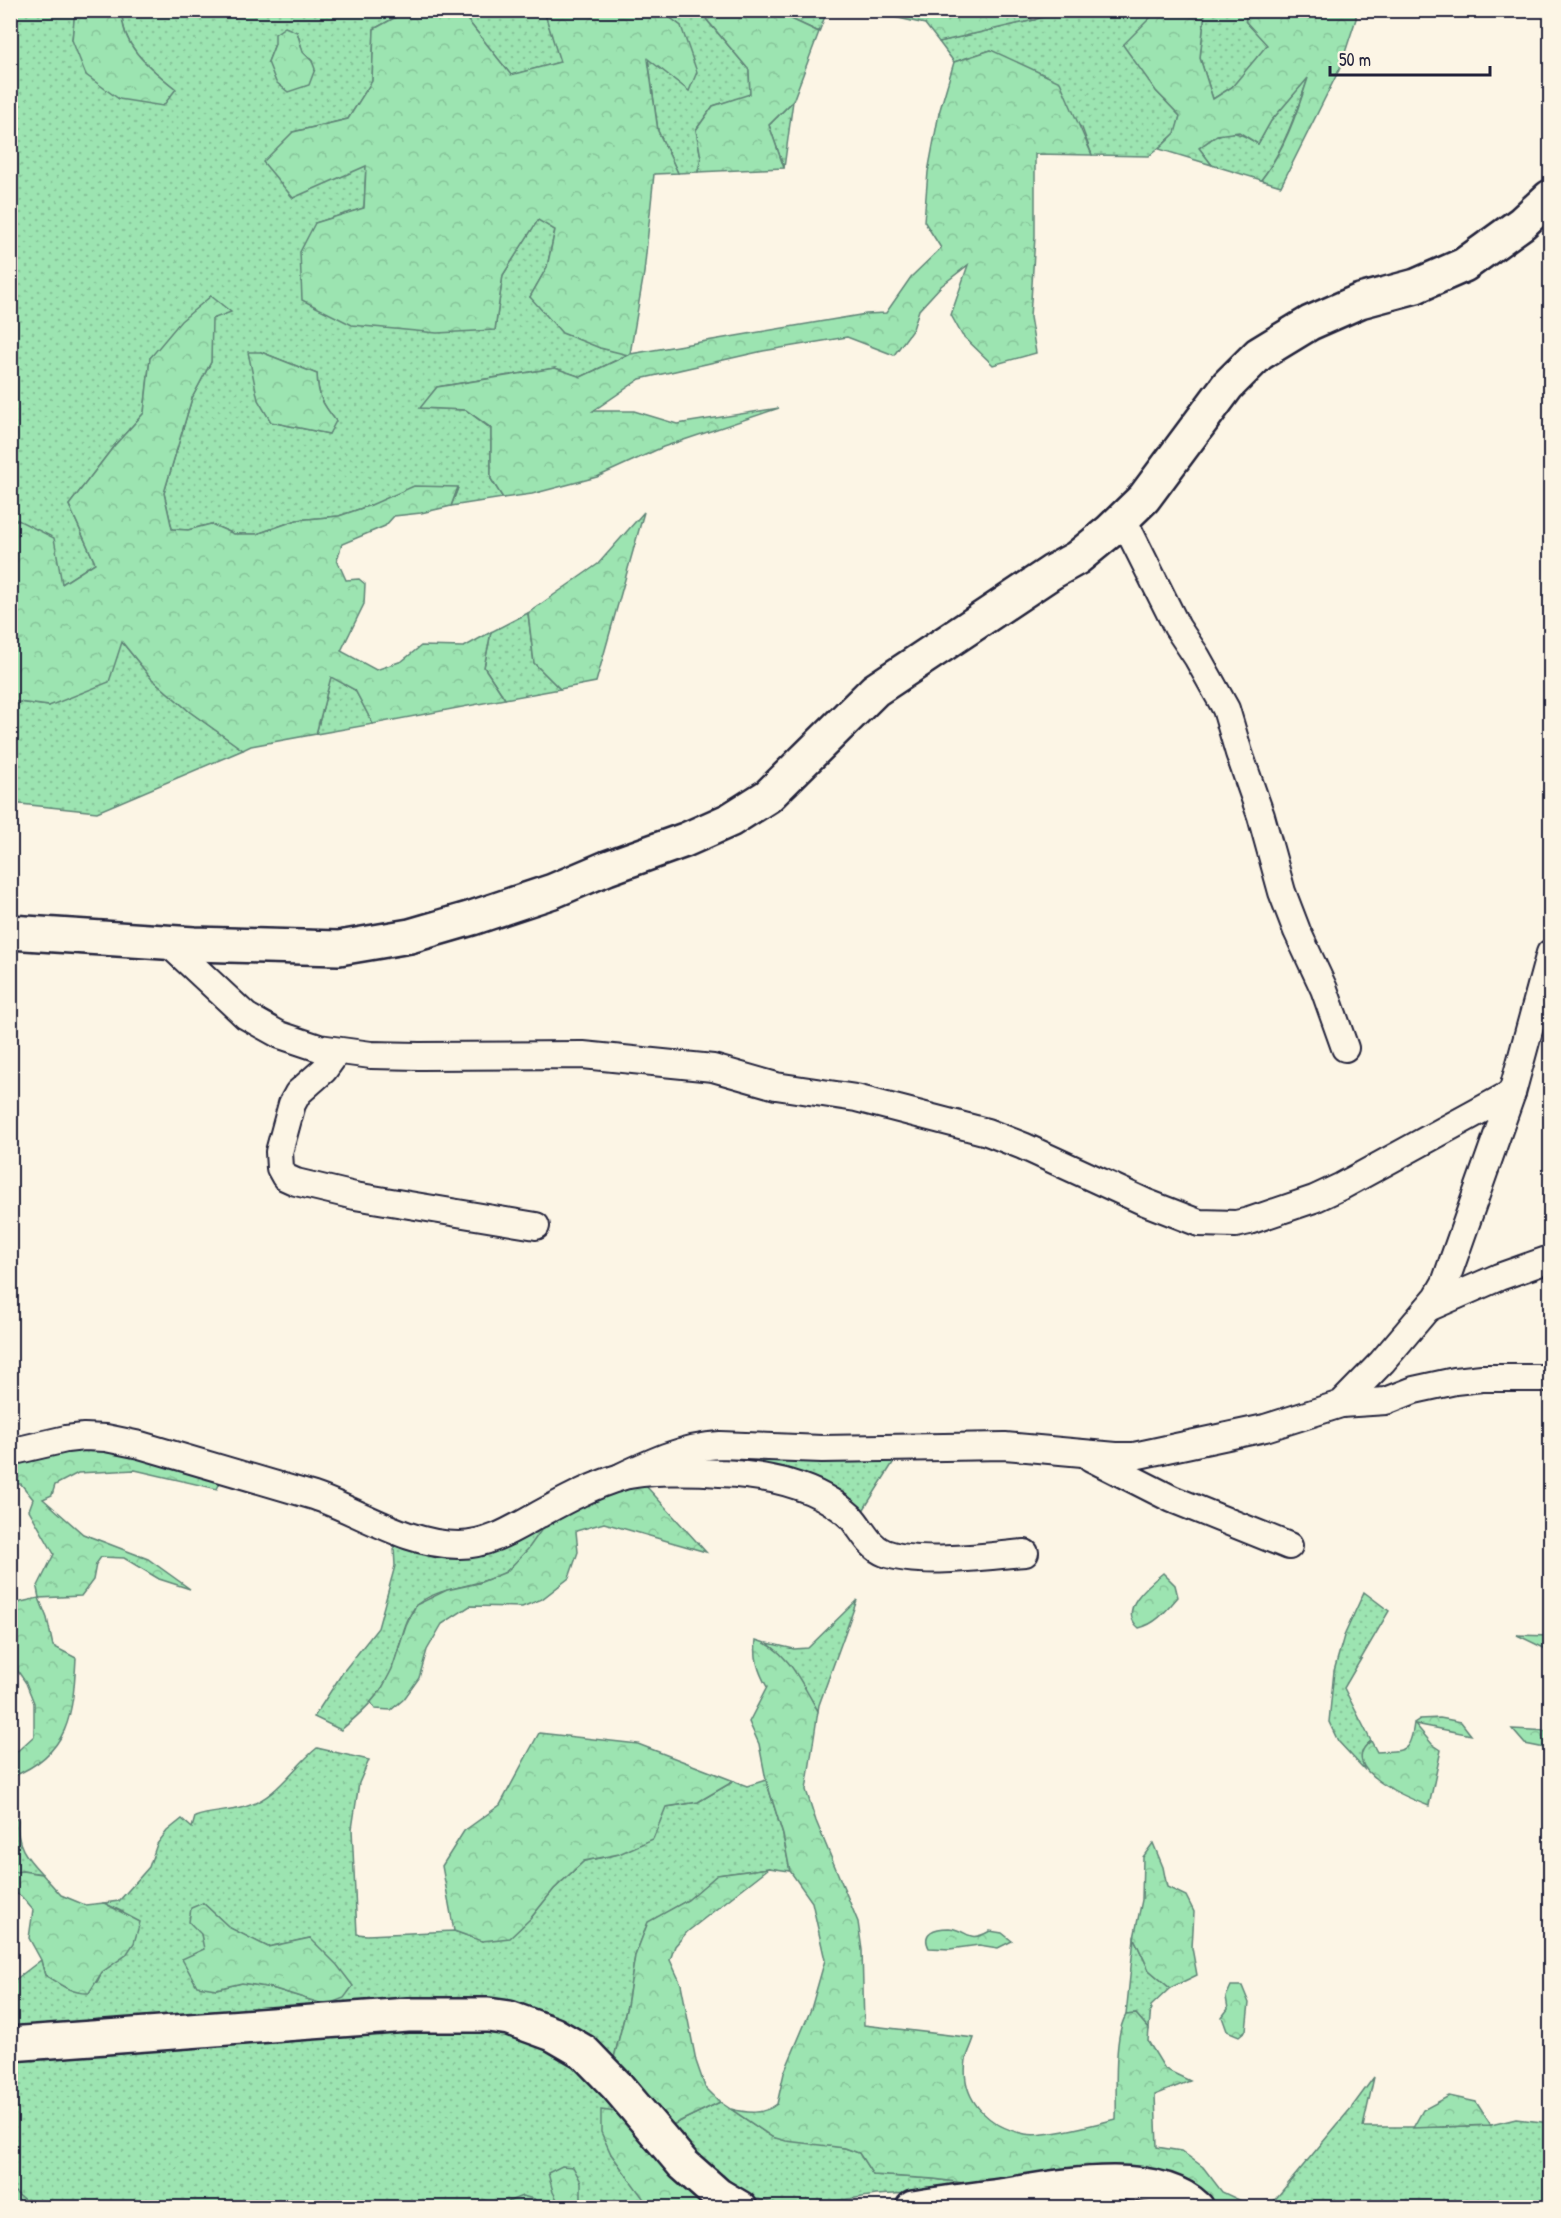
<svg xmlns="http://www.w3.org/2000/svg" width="1561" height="2218" viewBox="0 0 1561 2218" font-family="'Patrick Hand',sans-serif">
<defs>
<pattern id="grass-dots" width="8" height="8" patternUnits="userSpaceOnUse" patternTransform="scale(1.5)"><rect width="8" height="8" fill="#9ce4b1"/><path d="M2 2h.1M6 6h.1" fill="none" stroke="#86c399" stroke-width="1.8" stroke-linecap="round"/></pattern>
<pattern id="forest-crowns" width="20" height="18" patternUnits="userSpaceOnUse" patternTransform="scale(1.5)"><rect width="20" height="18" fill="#9ce4b1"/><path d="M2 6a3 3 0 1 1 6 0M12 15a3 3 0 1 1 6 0" fill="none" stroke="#86c399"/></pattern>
</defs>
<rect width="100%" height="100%" fill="#fcf5e5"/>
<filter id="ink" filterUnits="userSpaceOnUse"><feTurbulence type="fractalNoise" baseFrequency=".0167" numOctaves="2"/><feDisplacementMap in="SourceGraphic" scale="12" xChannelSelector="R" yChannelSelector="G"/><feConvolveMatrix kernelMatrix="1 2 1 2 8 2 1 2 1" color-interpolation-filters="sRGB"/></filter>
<g filter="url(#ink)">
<g fill="url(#grass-dots)" stroke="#5f8376" stroke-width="1.5" fill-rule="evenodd">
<path d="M11 11H75L72 40 175 89C150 68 121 47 122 11H407L374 29 372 82 348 119 293 132 366 166 364 208 315 223 495 330 503 275 538 219 555 230 547 267 530 297 600 348 629 354 581 377 555 368 437 387 421 408 466 410 491 429V479L503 498 451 506 458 488 371 505 339 516 297 520 257 534H234L211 524 188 530 172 529 164 493 192 398 211 362V296L150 358 144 413 114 446 69 505 95 563 62 584 18 520 11 521 10 407 13 404 10 396ZM297 32 303 52 312 61 268 62 275 44ZM261 352 317 374C318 396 322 403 335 421L329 434 271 422Z"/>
<polygon points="456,11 544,11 561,62 511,75 462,13"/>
<polygon points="661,11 703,11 707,20 749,70 750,95 713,106 696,130 701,158 698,172 678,173 658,131 648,58 689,90 681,26"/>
<polygon points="774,11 827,11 819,32"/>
<polygon points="1059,11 1157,11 1154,15 1156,91 1180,116 1176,133 1149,156 1092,155 1082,128 991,50 954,62 939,42 1034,20"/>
<polygon points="1205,11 1245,11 1246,22 1268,45 1232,87 1213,99 1200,58"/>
<path d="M1309 76C1296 112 1284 150 1261 180L1212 165 1199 148C1225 129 1231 127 1258 144L1271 121Z"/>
<polygon points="793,101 784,168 769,125"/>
<polygon points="528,613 534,663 560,689 505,699 484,667 491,632"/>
<polygon points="122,642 151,678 190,712 243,750 97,812 11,803 11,701 49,706"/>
<polygon points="331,676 355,690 373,724 316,734"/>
<polygon points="903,1447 864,1509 860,1529 841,1509 653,1461"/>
<path d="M559 1505C544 1526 526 1560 504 1573 481 1587 431 1587 415 1607 403 1623 400 1648 393 1667 383 1694 362 1712 341 1730L314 1717 343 1672 378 1628 395 1566 393 1529 437 1544Z"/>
<path d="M1364 1592 1389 1611 1344 1688 1371 1741C1360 1749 1361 1756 1364 1769L1338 1741 1329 1722 1334 1671 1344 1636Z"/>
<polygon points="857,1600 819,1705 818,1711 789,1665 768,1643 794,1649 808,1648"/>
<path d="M317 1748 369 1760 359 1783 352 1829 357 1934 367 1935 454 1931 482 1941 530 1919 554 1889 584 1861 619 1854 666 1807 698 1802 734 1781 747 1786 766 1780 783 1835 790 1871 769 1868 718 1875 688 1900 648 1923 635 1956 627 2006 613 2062 477 2000 435 1998 11 2032V1983L41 1960 45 1975 66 1988 97 1982 102 1972 126 1955 123 1912 104 1903 119 1901 149 1867 157 1844 167 1831 182 1819 192 1828 195 1817C211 1811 229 1812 245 1807 278 1797 292 1768 317 1748ZM203 1903 230 1928 268 1947 310 1938 326 2005 272 1988 242 1983 216 1989 201 1934Z"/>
<path d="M10 1815 18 1820C16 1845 25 1856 42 1874L22 1871 11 1873Z"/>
<polygon points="1134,1938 1149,1970 1170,1988 1151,2006 1149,2029 1136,2014 1126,2015"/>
<polygon points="479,2026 559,2049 625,2113 611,2154 652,2207 541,2207 534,2199 510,2201 503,2208 496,2207 492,2203 484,2200 473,2208 33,2207 11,2189 10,2060"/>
<polygon points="1374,2077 1363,2127 1443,2127 1491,2125 1516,2119 1550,2123 1550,2207 1268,2208 1352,2107"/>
<polygon points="720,2102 772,2137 845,2148 859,2153 873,2175 934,2179 979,2185 944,2191 876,2195 815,2204 776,2204 749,2197 711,2173 670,2126"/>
<polygon points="1096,2198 1139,2200 1164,2207 1015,2208"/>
</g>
<g fill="url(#forest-crowns)" stroke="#5f8376" stroke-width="1.5">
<polygon points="456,10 462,13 511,75 560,62 544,11 661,11 681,26 697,72 689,91 648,59 658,131 678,173 654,174 644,273 630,354 866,314 886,313 911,277 941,248 924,221 928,172 939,113 954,62 991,50 1060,82 1092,155 1035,154 1035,236 1030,317 1036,353 993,365 962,335 951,315 968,265 941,286 919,310 913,329 894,355 847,337 763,351 640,379 593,411 634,411 677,424 779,408 663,447 597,477 532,494 503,498 491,479 491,428 466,410 420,408 437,387 555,368 581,377 628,355 600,348 562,333 530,297 547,267 555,230 538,220 503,275 495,330 437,333 352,325 302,300 300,252 315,223 364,208 366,166 293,198 263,162 293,132 348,119 372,81 374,29 407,11"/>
<path d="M75 11H122C121 47 150 68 176 89L163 106 119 99 86 75 72 40Z"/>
<polygon points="703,11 774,11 819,32 793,101 769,125 784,168 698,172 701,158 696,130 713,106 750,94 749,70 707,20"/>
<polygon points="867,11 1011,11 1034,20 939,42 925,24"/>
<path d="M1157 11H1205L1200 58 1213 99 1232 87 1267 45 1246 22 1245 11H1356V19L1340 68 1281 186 1261 180C1284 151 1297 113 1308 78L1271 121 1258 144 1239 132 1217 135 1199 148 1212 165 1159 149 1175 133 1180 116 1156 91 1123 45Z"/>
<polygon points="285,27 297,32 303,52 312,61 315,69 309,85 288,92 276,82 268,62 275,44 275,34"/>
<polygon points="211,296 231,312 212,319 211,362 192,398 164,493 172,529 188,530 211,524 234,534 257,534 297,520 339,516 371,505 414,486 458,487 451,506 421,513 394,516 385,526 342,544 337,560 346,580 359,579 365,584 364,604 341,651 376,670 402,661 421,646 464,647 491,632 484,667 505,699 373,724 355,690 331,677 316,734 251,746 243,750 190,712 151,678 122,642 109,682 49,706 11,701 11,521 18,520 54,538 62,584 95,563 69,505 114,446 144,413 150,358 181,321"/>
<path d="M248 352H261L317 374C318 397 322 403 336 421L329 434 271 422 258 400Z"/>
<polygon points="644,512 596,682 560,689 534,663 528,613 598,564"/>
<path d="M66 1439 226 1470 217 1489 135 1470 78 1473 55 1485 52 1495 43 1499 83 1534 148 1559 190 1589 159 1579 124 1558 101 1557 96 1564 93 1580 81 1596 39 1598 47 1618 53 1646 76 1658C73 1714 70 1754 11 1777V1757L34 1736V1703L26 1683 11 1661 12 1609 21 1602 39 1598 37 1588 54 1554 29 1510 33 1499 21 1484H11V1452Z"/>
<polygon points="636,1475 706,1552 604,1523 576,1531 578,1552 569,1578 542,1599 522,1607 470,1606 442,1624 427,1650 419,1678 404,1699 391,1710 375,1709 371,1702 381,1690 392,1669 406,1626 416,1605 447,1590 479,1583 506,1572 528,1549 559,1505"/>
<path d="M1163 1573 1175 1585 1178 1597C1166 1611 1156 1624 1139 1628 1117 1610 1148 1585 1163 1573Z"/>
<polygon points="1517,1635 1550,1636 1550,1651"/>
<path d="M756 1640C787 1647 803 1686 818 1711L806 1790 816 1821 858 1922 862 1950 864 2025 974 2038C972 2045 968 2052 966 2060 960 2100 989 2127 1025 2134 1044 2138 1095 2124 1116 2119 1117 2093 1113 2036 1126 2015L1136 2014 1149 2029 1148 2041 1165 2069 1190 2081 1155 2095 1157 2147 1181 2151 1203 2167 1222 2192 1254 2207H1222L1199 2189 1153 2170 1117 2166 979 2185 934 2179 873 2175 859 2153 845 2148 786 2141 772 2137 731 2109C747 2113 763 2115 777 2104L784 2073 811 2009 825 1960 812 1902 790 1871 783 1835 766 1780 759 1744 749 1722 767 1687C758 1671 754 1658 756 1640Z"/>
<path d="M1440 1718 1461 1722 1471 1735 1415 1724 1432 1744 1441 1750 1429 1806C1408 1798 1335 1769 1371 1741L1377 1752C1405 1750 1410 1754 1414 1723L1420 1719Z"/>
<polygon points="1512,1729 1550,1731 1550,1749 1525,1744"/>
<polygon points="539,1733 638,1744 734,1781 698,1802 666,1807 653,1839 619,1854 584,1861 554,1889 530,1919 510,1938 482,1941 454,1931 442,1866 464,1831 500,1805"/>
<polygon points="1153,1843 1163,1867 1167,1887 1186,1896 1194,1912 1192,1948 1197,1975 1170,1988 1149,1970 1134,1938 1142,1900 1143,1857"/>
<polygon points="769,1868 687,1932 675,1946 670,1960 681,1984 696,2061 705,2087 720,2102 670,2126 613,2062 627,2006 635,1956 648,1922 688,1900 717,1875"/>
<path d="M22 1871 42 1874 61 1895 85 1905 104 1903 140 1922 134 1943 126 1955 102 1972 89 1993C72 1994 59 1984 45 1975L41 1960 29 1938 33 1910 21 1896 11 1891V1873Z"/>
<polygon points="203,1903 230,1928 268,1947 310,1938 337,1965 353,1986 344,1998 326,2005 272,1988 242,1983 216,1989 197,1986 182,1959 204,1949 201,1934 189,1922 191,1908"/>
<path d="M949 1928C969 1930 967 1944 990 1931L1002 1933 1012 1941 998 1948 979 1945 950 1949 929 1948C921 1932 935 1928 949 1928Z"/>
<polygon points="1231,1986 1242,1986 1249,2003 1246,2030 1239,2036 1227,2031 1222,2017 1228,2009 1226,1997"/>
<polygon points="1449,2096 1476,2102 1491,2125 1413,2128 1423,2110"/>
<polygon points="601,2110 625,2113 711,2207 652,2207 648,2205 611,2154 601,2132"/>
<polygon points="562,2166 573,2167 581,2182 581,2199 573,2205 560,2205 553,2192 548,2173"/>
<polygon points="11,2189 33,2207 11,2207"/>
<polygon points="522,2196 534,2199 541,2207 503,2207 510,2201"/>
</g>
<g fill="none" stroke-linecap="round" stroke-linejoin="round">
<defs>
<g id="street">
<polyline points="1123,519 1177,627 1197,657 1226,709 1239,753 1261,816 1282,892 1297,931 1324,989 1345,1048"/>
<polyline points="168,943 246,1016 280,1035 319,1048 371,1055 419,1056 583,1055 713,1068 776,1086 856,1098 987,1132 1023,1146 1145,1202 1199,1223 1236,1224 1249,1221 1314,1199 1342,1186 1512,1093"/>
<polyline points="337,1052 324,1070 298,1093 292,1104 279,1152 280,1168 285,1177 296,1182 355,1196 536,1226"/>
<polyline points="1428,1308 1499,1277 1550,1259"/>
<polyline points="1341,1404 1386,1401 1414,1390 1455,1381 1482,1378 1550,1378"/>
<path d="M10 1452 66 1439 84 1437 106 1438 140 1445 314 1496C361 1512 407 1545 459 1545 488 1545 513 1529 538 1515 564 1501 593 1485 621 1477 645 1470 695 1471 720 1473 766 1475 816 1484 851 1517 862 1529 869 1547 885 1553 922 1566 986 1556 1025 1553"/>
<polyline points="1091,1458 1172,1499 1289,1546"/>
<path d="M622 1476C654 1461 684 1447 720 1445L822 1449 1005 1446 1116 1456H1134L1265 1428 1341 1404 1382 1362 1437 1297 1445 1283 1512 1093 1550 953"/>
</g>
<g id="secondary">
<polyline points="10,932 194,944 339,948 410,936 472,918 553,891 607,868 685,840 730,820 768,796 875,690 1052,572 1077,558 1110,531 1144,498 1228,385 1259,354 1310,323 1360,301 1416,286 1464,265 1522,223 1550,197"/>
<polyline points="10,2044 408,2015 488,2015 509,2018 553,2034 584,2052 617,2086 683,2164 718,2195 740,2208"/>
<path d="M913 2208C942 2203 971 2200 1000 2196 1053 2188 1155 2166 1197 2208"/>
</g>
</defs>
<use href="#street" stroke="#22223b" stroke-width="30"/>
<use href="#secondary" stroke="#22223b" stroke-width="38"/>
<use href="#street" stroke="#fcf5e5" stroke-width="26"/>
<use href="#secondary" stroke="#fcf5e5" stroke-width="33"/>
</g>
</g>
<rect width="1561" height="2218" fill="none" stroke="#fcf5e5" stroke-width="36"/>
<rect x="18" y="18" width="1525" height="2182" fill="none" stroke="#22223b" stroke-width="2" filter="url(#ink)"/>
<path d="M1330 66v9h160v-9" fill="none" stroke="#22223b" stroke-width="3"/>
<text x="1339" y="66" font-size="18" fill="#22223b" stroke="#fcf5e5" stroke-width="4.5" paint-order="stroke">50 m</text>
</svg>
